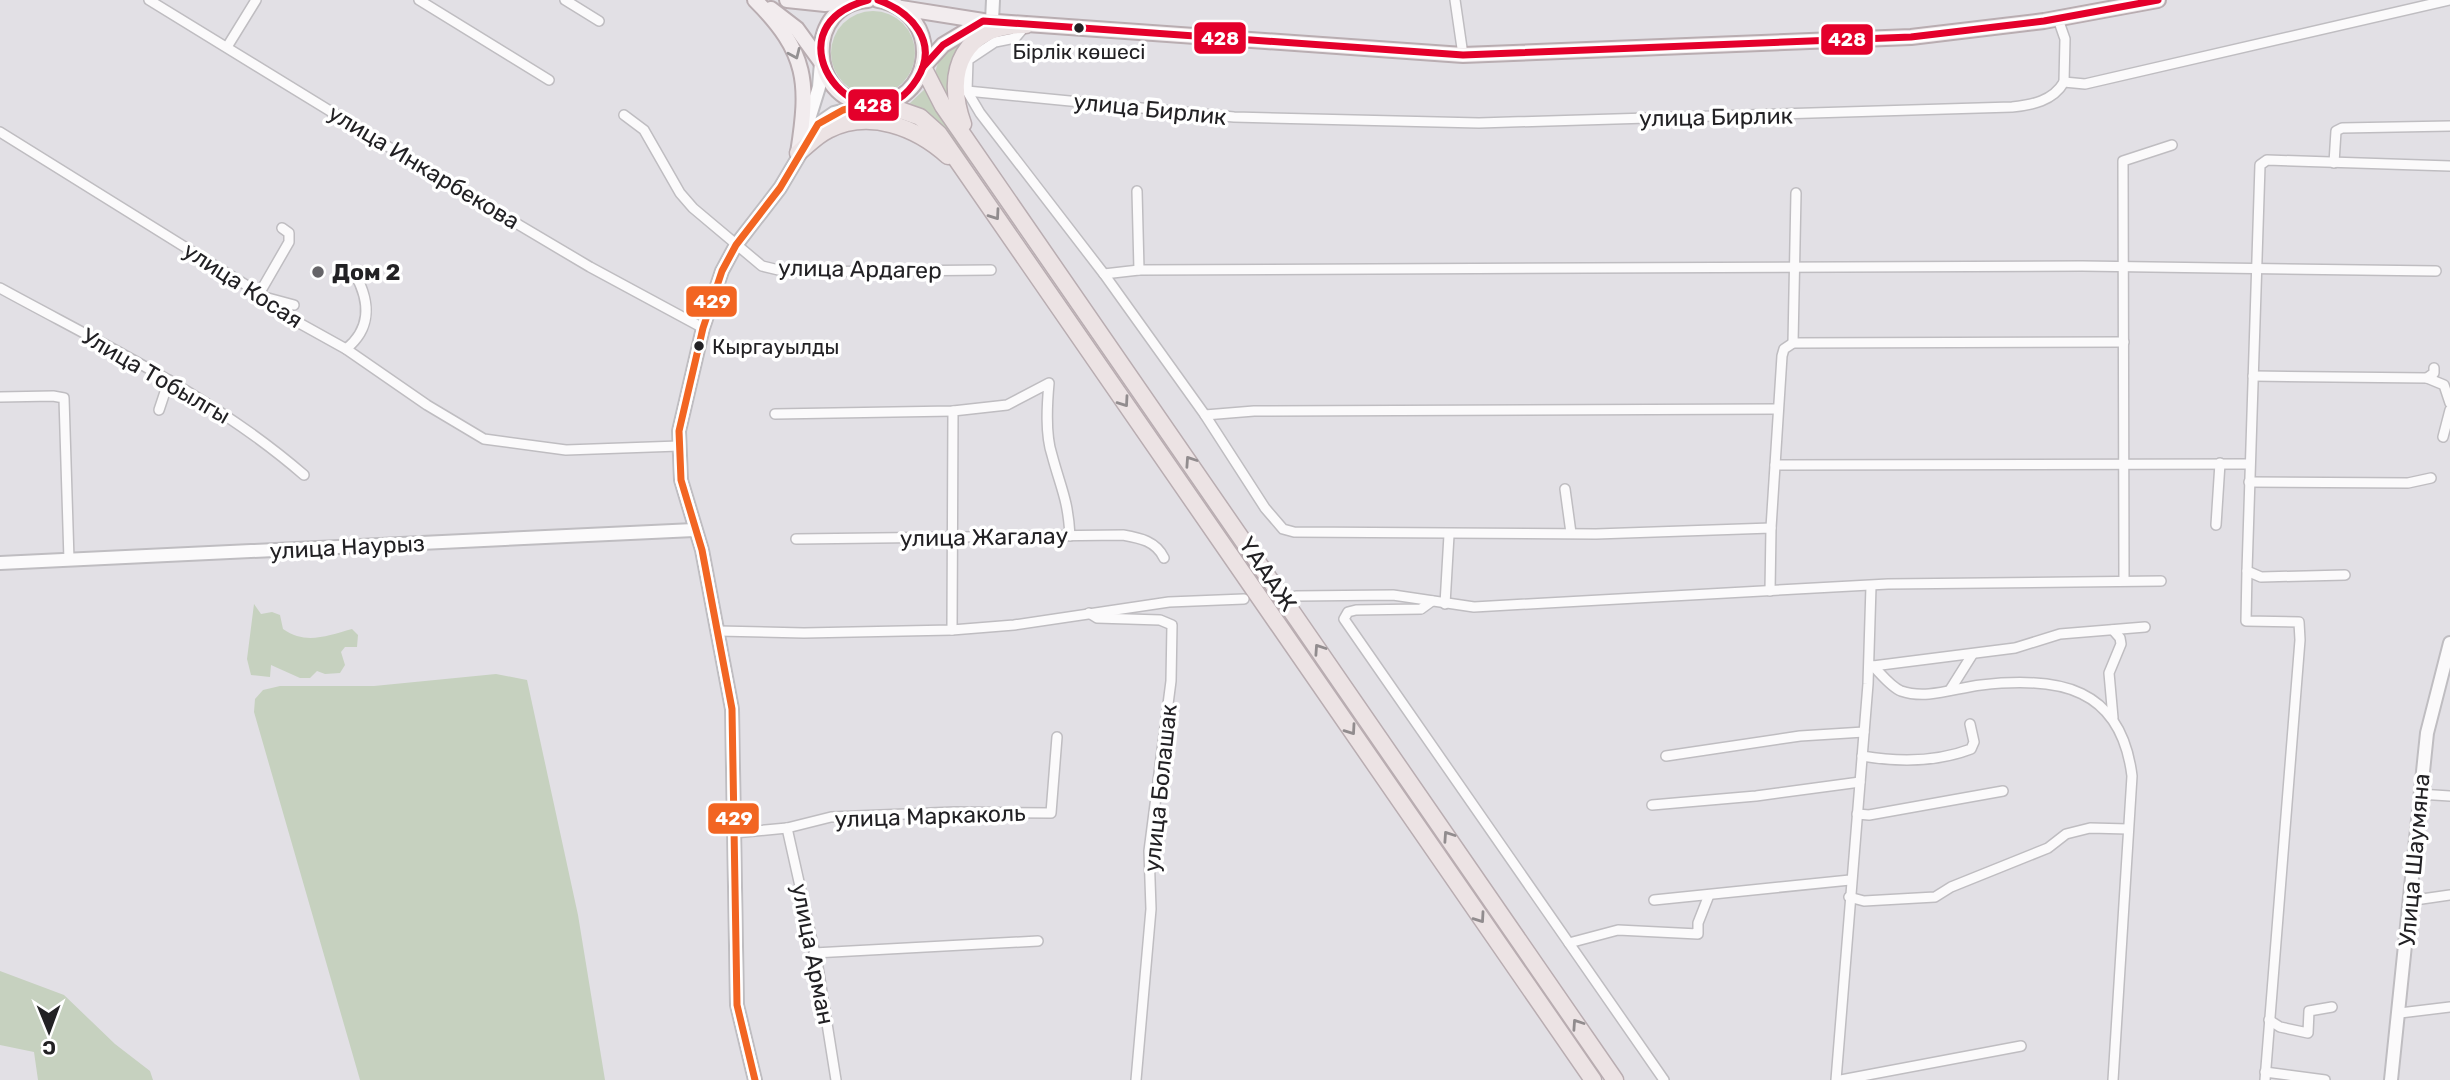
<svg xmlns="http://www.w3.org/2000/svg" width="2450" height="1080" viewBox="0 0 2450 1080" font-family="Rubik,sans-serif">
<rect width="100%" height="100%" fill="#e2e0e5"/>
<g fill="#c6d1bf">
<circle cx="873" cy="53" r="42"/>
<path d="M969 37C951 58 943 80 952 107L935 74C939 53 951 46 969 37Z"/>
<polygon points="926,88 972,164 928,113 909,104"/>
<path d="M254 604 261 614 272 612 280 615 283 629C306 645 326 636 352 629L358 635 357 647H345L341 652 345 665 340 673 325 674 317 671 310 678H300L271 665 270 677 251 675 247 659Z"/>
<polygon points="496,674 527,680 578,915 605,1080 360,1080 254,712 255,699 263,690 280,686 374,686"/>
<polygon points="0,971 64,995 115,1044 150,1071 153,1080 38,1080 34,1052 0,1045"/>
</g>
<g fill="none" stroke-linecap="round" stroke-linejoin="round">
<defs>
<g id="street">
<polyline points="149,0 423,168 590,267 703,328"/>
<polyline points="419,0 549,80"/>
<polyline points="565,0 599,21"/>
<polyline points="1455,0 1463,55"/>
<polyline points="2058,19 2065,39 2064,82"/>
<polyline points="1026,25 1015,38 995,42 968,60 967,91 980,113 1104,274 1205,415 1265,508 1283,529 1294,532 1596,534 1771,528 1770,591"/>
<polyline points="227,47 256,0"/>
<path d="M967 91 1234 117 1479 123 2012 107C2032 105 2053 101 2064 82L2085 84 2449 0"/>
<polyline points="624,115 644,130 680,193 693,208 762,266 787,272 991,270"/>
<polyline points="0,132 262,295 301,324 346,349 427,405 484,439 566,450 679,446"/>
<polyline points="2334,163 2336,131 2342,128 2450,126"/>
<polyline points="1137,191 1139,270"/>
<polyline points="1104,274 1139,270 2082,266 2436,271"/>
<path d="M0 288C104 345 213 396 304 475"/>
<polyline points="259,294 289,242 289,233 282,228"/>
<polyline points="268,298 294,305"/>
<polyline points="1793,343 1796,193"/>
<path d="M346 349C372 328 370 301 355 274"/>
<polyline points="2253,376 2427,378 2434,373 2434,368"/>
<polyline points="2427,378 2444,385 2450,403"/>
<polyline points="0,397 53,396 64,398 69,560"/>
<polyline points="159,410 169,380"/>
<path d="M775 414 953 411 1007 405 1049 383C1047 405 1045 434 1052 455 1061 489 1068 499 1070 536"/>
<polyline points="1205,415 1254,411 1778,409"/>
<polyline points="2443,437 2450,410"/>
<polyline points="1775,465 2249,464"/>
<polyline points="2249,482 2408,483 2431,478"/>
<polyline points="1565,489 1571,533"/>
<polyline points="2216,525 2220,463"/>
<polyline points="1771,528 1782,356 1784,349 1793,343 2124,342"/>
<path d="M796 539 1123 535C1140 538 1156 541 1164 558"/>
<polyline points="2247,571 2246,621 2299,622 2300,640 2265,1080"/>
<polyline points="2345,575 2261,577 2247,571 2260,165 2267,160 2450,166"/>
<polyline points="2124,579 2123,161 2172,145"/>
<polyline points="1296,596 1393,595 1474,607 1888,584 2161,581"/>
<polyline points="1432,601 1421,609 1356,610 1348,612 1344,619 1664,1080"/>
<polyline points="1445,604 1449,535"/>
<polyline points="1089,613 1097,618 1160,620 1172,625 1171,681 1149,851 1151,909 1136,1080"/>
<polyline points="952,630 953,411"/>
<polyline points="2113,630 2120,638 2121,644 2109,673 2113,718"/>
<polyline points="718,631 804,633 952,630 1014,625 1169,602 1244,599"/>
<polyline points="1873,666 2015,648 2060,634 2145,627"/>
<path d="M1869 667 1873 666C1881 674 1891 687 1901 691 1927 700 1955 688 1981 685 2059 676 2121 687 2132 776L2113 1080"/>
<polyline points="1950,690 1972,655"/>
<polyline points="1666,756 1800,736 1864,732"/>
<path d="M1862 756C1898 762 1937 762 1971 749L1974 742 1970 724"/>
<polyline points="2419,794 2450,796"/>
<polyline points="1652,805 1756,796 1860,782"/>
<polyline points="1857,814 1869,815 2003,791"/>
<polyline points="787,828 818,967 836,1080"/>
<polyline points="734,833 787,828 831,817 955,812 1051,813 1057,737"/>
<polyline points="1849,897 1864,901 1935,897 1951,887 2048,848 2066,834 2090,828 2128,829"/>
<polyline points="1654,900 1850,880"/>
<polyline points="2408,901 2450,895"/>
<polyline points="1569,943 1618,930 1698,934 1698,923 1709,895"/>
<polyline points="814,953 1038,941"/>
<polyline points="2400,1013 2450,1007"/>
<polyline points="2269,1020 2280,1027 2308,1033 2309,1011 2332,1007"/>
<polyline points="2265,1072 2325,1080"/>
<polyline points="1836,1080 1868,684 1871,586"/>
<polyline points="1841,1080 2021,1046"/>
</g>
<g id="secondary">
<polyline points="992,21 993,0"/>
<polyline points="805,132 819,87 821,62"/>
<polyline points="0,563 694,530"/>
<polyline points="755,1080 737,1005 732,709 702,550 681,480 679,431 703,328 722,271 736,245 780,188 818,124 834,113 868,104"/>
<polyline points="2391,1080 2427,733 2450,643"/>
</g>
<g id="primary">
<path d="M755 0C808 53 809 83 798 153"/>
<polyline points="787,0 825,4 853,1"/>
<path d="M868 0C805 4 807 100 869 104 935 108 946 12 878 0"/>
<polyline points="901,8 983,21 1463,55 1911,37 2044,21 2158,0"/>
<polyline points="771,9 797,29 821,62"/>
<polyline points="923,67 943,45 983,21"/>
</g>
<g id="highway">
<polyline points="923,67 943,106 1615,1080"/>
<polyline points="880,103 920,117 939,134 1593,1080"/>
<path d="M963 124C943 70 965 24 1026 25"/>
<path d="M798 153C807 146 817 135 828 130 869 109 916 127 948 156"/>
</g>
</defs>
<use href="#street" stroke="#bfbdc1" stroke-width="12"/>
<use href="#secondary" stroke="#bfbdc1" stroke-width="16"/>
<use href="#primary" stroke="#b9adb1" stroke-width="18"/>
<use href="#highway" stroke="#b9adb1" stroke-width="19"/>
<use href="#street" stroke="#fbfafb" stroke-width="9"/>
<use href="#secondary" stroke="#fbfafb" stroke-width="12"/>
<use href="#primary" stroke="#f2ecee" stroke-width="14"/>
<use href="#highway" stroke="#ece3e4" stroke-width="16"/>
<defs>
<g id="bus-1">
<path d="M868 0C759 29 866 161 917 79 940 42 911 12 878 0"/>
<polyline points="923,67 943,45 983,21 1463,55 1911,37 2044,21 2158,0"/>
</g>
<polyline id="bus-2" points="755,1080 737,1005 732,709 702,550 681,480 679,431 703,328 722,271 736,245 780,188 818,124 843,110 869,104"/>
</defs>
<use href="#bus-1" stroke="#fff" stroke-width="12"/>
<use href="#bus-2" stroke="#fff" stroke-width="12"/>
<use href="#bus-1" stroke="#e4002b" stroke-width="7"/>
<use href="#bus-2" stroke="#f26522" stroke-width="7"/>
</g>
<defs><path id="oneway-chevron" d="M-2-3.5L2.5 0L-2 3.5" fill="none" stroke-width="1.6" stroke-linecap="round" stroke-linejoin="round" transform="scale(1.75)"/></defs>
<use stroke="#949193" href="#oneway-chevron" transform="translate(795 54) rotate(66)"/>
<g stroke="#918c8e">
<use href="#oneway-chevron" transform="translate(995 215) rotate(55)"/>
<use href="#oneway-chevron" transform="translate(1124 402) rotate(55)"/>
<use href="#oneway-chevron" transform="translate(1190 461) rotate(-124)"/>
<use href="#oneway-chevron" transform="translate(1319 649) rotate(-124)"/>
<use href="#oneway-chevron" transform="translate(1351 730) rotate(55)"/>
<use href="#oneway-chevron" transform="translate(1448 836) rotate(-124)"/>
<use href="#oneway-chevron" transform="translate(1480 918) rotate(55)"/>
<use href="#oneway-chevron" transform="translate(1577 1024) rotate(-124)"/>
</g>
<g fill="#222124" stroke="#fff" stroke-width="2.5">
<circle cx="1079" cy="28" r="6"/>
<circle cx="699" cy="346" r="6"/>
</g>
<circle fill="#656468" stroke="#fff" stroke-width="2.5" cx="318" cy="272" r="7"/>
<g text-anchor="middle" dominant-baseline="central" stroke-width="7" stroke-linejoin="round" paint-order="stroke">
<g font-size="21" fill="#222124" stroke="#fff">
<text x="1079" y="51">Бірлік көшесі</text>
<text x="712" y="346" text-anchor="start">Кыргауылды</text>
</g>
<g font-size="23" fill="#222124" stroke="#fff">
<text transform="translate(1150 109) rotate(6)">улица Бирлик</text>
<text transform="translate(1716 117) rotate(-1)">улица Бирлик</text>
<text transform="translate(424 167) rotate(31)">улица Инкарбекова</text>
<text transform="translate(860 269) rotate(1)">улица Ардагер</text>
<text transform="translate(243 285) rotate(33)">улица Косая</text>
<text transform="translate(156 376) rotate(30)">Улица Тобылгы</text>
<text transform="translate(984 537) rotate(-1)">улица Жагалау</text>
<text transform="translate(347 547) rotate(-3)">улица Наурыз</text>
<text transform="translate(1268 574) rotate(56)">ҮАААЖ</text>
<text transform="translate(1160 788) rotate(-84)">улица Болашак</text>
<text transform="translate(930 816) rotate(-2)">улица Маркаколь</text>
<text transform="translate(2414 860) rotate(-85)">Улица Шаумяна</text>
<text transform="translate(813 954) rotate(79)">улица Арман</text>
</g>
<g font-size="23" font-weight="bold" fill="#222124" stroke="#fff" text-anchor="start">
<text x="332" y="272">Дом 2</text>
</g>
</g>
<g stroke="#fff" stroke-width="2.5">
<rect x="1193" y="21" width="54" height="34" rx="7" fill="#e4002b"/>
<rect x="1820" y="23" width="54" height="33" rx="7" fill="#e4002b"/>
<rect x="847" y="88" width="53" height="34" rx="7" fill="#e4002b"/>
<rect x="685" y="285" width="53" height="33" rx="7" fill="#f26522"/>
<rect x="707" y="802" width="53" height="33" rx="7" fill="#f26522"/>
</g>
<g font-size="19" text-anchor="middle" font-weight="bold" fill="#fff">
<text x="1220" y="45">428</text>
<text x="1847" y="46">428</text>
<text x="873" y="112">428</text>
<text x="712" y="308">429</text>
<text x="734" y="825">429</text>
</g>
<g transform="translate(49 1031) rotate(179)" stroke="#ffffff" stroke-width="5" paint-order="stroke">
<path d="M0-5L12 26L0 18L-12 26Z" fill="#222124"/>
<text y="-10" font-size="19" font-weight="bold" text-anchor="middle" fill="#222124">С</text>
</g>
</svg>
